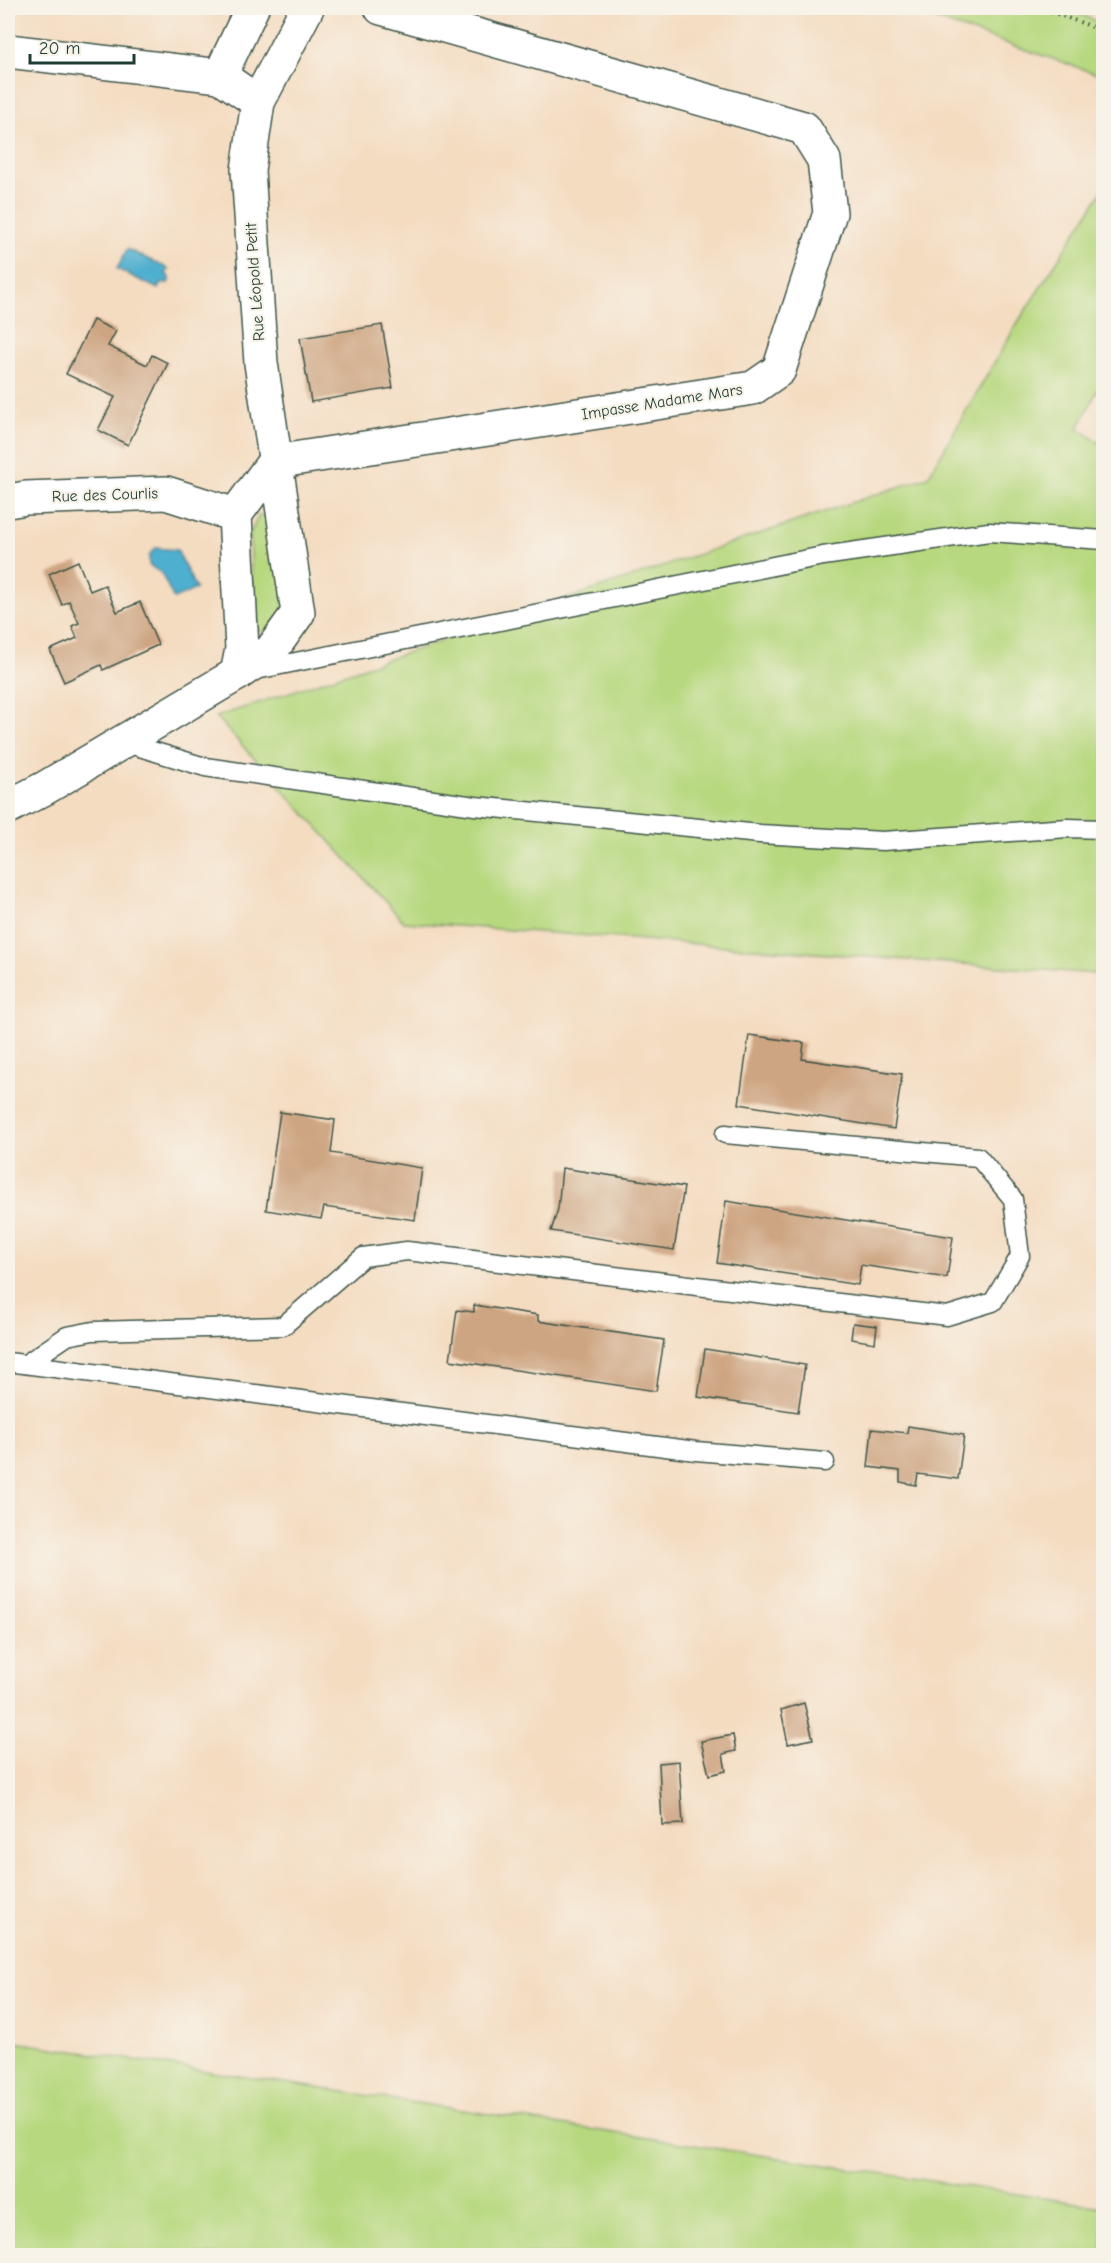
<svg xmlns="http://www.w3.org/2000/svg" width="1111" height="2263" viewBox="0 0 1111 2263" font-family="'Comic Neue',sans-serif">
<rect width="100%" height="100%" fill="#f7f3e8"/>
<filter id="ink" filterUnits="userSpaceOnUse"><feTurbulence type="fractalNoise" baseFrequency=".0167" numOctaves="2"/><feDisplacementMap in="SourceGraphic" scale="12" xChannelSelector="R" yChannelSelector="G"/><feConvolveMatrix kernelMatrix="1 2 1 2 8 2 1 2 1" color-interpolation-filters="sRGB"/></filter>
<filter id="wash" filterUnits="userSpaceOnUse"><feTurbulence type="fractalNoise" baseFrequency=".008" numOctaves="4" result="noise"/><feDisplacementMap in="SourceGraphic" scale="24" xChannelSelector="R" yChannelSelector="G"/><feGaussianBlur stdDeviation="1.35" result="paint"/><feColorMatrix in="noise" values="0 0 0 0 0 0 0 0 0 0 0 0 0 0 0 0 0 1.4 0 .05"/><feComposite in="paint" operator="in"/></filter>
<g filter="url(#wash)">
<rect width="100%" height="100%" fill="#f4dcc1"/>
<g fill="#b7d87f" stroke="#6b8a5a" stroke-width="1.5">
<polygon points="902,8 1064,8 1103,24 1103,76"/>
<polygon points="1103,190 1103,380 1078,428 1104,446 1104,925 1096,974 404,922 216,717 928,477 1018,322"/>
<polygon points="259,515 270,517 288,606 265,632 258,631 253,625 250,534"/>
<polygon points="8,2041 1103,2207 1103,2255 8,2255"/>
</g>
<g fill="#50afcf" stroke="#387682" stroke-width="1.5">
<polygon points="127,249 169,269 166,273 170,279 168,283 160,284 158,289 117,269"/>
<polygon points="155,548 177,550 196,589 174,599 161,573 149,565 149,556"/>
</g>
<g id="blocks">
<g fill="#cea582">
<polygon points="93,320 116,331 108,346 147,365 152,355 168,363 128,445 98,430 115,397 66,374"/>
<polygon points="382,325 393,388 311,402 300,338"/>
<polygon points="78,561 90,591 105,585 117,612 140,602 158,645 103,670 101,665 64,682 50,650 77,638 72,626 79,623 69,601 62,605 49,574"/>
<polygon points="749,1035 804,1043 802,1059 902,1074 894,1129 739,1104"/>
<polygon points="280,1112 335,1120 331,1153 422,1168 415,1220 324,1207 321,1219 266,1210"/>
<polygon points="562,1168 684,1187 674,1250 551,1231 558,1209"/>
<polygon points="726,1201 953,1237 947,1278 861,1265 858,1285 717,1263"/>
<polygon points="474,1305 538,1315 538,1321 664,1340 656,1391 450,1360 457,1310 474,1312"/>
<polygon points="853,1323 877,1326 875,1343 851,1339"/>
<polygon points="705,1349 805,1365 798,1412 698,1397"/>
<polygon points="908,1426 964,1435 958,1479 918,1474 916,1485 900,1482 900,1471 868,1467 872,1429 907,1433"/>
<polygon points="804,1703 813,1739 788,1744 781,1710"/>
<polygon points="733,1735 736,1751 723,1754 726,1771 709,1775 701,1741"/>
<polygon points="679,1761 683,1824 662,1825 659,1763"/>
</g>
</g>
</g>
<g filter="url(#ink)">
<use href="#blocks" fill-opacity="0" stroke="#3f5549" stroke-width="1.5"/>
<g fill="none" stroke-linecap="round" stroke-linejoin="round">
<defs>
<g id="service">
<polyline points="256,670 823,556 989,532 1104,540"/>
<polyline points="123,742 205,767 475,806 760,834 883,841 1068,828 1104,829"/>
<polyline points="8,1362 696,1451 825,1462"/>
<polyline points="26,1364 67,1336 93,1331 283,1326 363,1257 407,1251 947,1316 993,1302 1020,1256 1013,1199 978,1157 725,1134"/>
</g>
<g id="minor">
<polyline points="8,51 220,76 258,102"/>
<polyline points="220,76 252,8"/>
<polyline points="8,501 26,498 166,493 235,515"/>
<polyline points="235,515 274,462 753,388 779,370 830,213 824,160 804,128 381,8"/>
<polyline points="235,515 242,649 237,674"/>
<polyline points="8,807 45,788 237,674 271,651 298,613 261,363 248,170 258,102 307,8"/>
</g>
</defs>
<use href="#service" stroke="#3f5549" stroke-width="21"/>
<use href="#minor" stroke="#3f5549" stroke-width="36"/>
<polyline stroke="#3f5549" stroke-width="4" stroke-dasharray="1.5 4.5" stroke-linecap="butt" points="1040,8 1104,31"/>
<use href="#service" stroke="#fff" stroke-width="18"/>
<use href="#minor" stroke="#fff" stroke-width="33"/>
</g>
</g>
<g text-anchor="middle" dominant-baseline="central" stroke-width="4.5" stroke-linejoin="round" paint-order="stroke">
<g font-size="16" fill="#1f3d34" stroke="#f7f3e8">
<text transform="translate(255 282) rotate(-94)">Rue Léopold Petit</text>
<text transform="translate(662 402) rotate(-9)">Impasse Madame Mars</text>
<text transform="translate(105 495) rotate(-2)">Rue des Courlis</text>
</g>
</g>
<rect width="1111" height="2263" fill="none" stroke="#f7f3e8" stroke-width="30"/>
<path d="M30 54v9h104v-9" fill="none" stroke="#1f3d34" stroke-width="3"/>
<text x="39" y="54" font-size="18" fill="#1f3d34" stroke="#f7f3e8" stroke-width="4.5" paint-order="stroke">20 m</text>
</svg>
